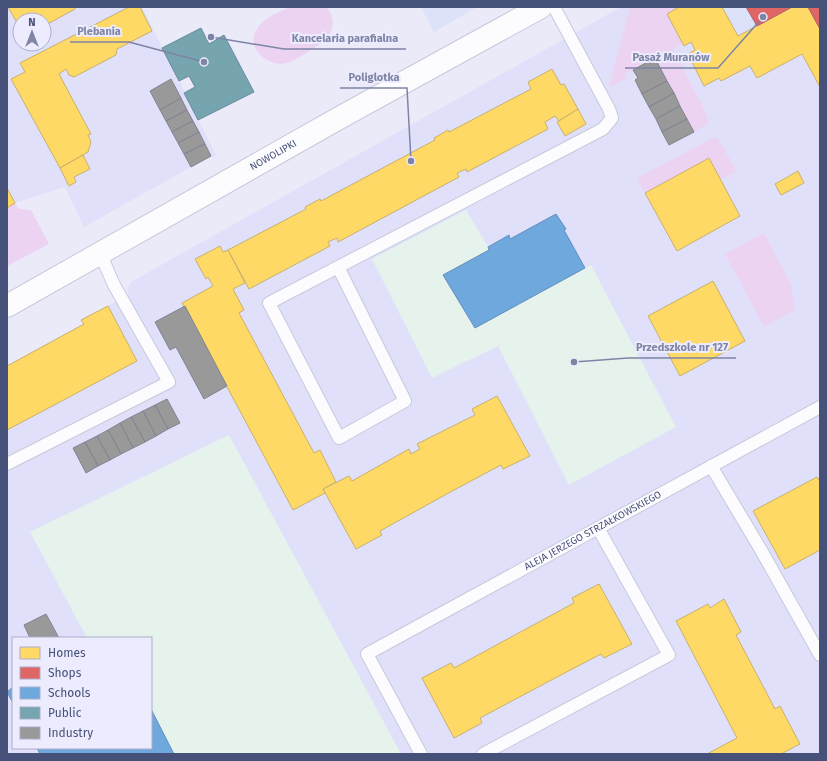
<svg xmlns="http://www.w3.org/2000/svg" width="827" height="761" viewBox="0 0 827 761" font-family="'Fira Sans',sans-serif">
<rect width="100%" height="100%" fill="#ebeaf9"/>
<g fill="#e0e0fb" fill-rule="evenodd">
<path d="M7 7H142L216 155 191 167 84 227 65 187 15 203 7 208ZM20 20H44V44H20Z"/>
<path d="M621 7H722L820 29V754H7V366L84 325 81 320 129 295 127 289 131 282ZM13 638H151V748H13Z"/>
</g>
<g fill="#dde2fa">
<polygon points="421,7 477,7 434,32"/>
<polygon points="722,7 792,7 738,36"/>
</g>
<g fill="#e5f3ec">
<polygon points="466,210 488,247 509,235 510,239 566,229 564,230 585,268 591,265 676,427 569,485 498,346 432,378 372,259"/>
<polygon points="229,435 401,754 40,754 37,748 151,748 151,638 87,638 30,532"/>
</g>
<g fill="#edd3f2">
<path d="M290 7H327C343 31 322 44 303 55 297 59 288 64 280 64 263 63 246 46 257 29 263 18 279 12 290 7Z"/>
<polygon points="630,7 679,7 667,14 683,44 673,49 708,117 708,124 694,132 655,59 624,74 626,78 609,88"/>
<polygon points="715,137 720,141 736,171 720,180 645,193 637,178"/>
<polygon points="15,203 19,209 31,210 49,244 7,266 7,208"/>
<polygon points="764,233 791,284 795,310 764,327 725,254"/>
</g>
<g fill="#ffd966" stroke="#c8b06c">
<polygon points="8,7 75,7 75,9 44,26 44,20 20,20 20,28"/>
<polygon points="129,7 140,7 152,31 117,49 116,55 74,77 69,75 66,69 59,74 91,134 88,135 91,142 88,152 60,168 11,79 25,72 20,63"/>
<polygon points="679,7 722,7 738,36 792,7 808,7 820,29 820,87 802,54 757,78 750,66 721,81 719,78 704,86 688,54 695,50 691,42 684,46 667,14"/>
<polygon points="552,69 561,85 564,84 578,109 559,121 555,116 545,122 548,129 467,172 466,169 457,173 459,177 338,242 337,238 328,242 330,246 249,289 228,250 306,209 305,207 320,199 321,201 435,140 434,138 448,130 449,132 531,89 528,82"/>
<polygon points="578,109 586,124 565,136 557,122"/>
<polygon points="83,155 90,169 74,177 76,182 69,186 60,168"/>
<polygon points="709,158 740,216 677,251 645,193"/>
<polygon points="798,171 804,183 781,195 775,184"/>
<polygon points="7,188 15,203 7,208"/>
<polygon points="220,246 223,252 228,250 245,283 233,289 244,310 239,313 314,453 320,450 336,482 323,489 325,493 293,510 182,303 213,286 208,277 206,279 195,259"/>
<polygon points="713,281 745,341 680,376 648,316"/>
<polygon points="108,306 137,361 7,430 7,366 84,324 81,320"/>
<polygon points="497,396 530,456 503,469 501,465 454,490 380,531 382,535 356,549 323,489 349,476 352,481 409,449 411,454 420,449 417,444 475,415 472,409"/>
<polygon points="817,477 820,482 820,550 785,569 753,511"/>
<polygon points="599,584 632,644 604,658 601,654 557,677 480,718 482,723 454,738 422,678 451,663 454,668 574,603 572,598"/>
<polygon points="724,599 741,632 736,635 775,709 780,706 800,744 781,754 707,754 737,738 676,621 708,604 710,608"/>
</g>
<g fill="#e06666" stroke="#b2606c">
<polygon points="746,7 792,7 757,26"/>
<polygon points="808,7 820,7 820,29"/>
</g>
<g fill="#6fa8dc" stroke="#638ebf">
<polygon points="556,214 566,229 564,230 585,268 475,328 443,275 489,250 488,247 509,235 510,239"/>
<polygon points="13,687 13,703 7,692"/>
<polygon points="151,709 174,754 40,754 37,748 151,748"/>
</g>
<polygon fill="#76a5af" stroke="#688c9f" points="201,28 209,44 224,35 254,92 198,120 184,93 195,87 189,76 179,81 162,48"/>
<g fill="#999" stroke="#808390">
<polygon points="655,58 667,81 642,94 635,80 638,78 633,70"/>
<polygon points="171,79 181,98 160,110 150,91"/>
<polygon points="667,81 674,93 649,107 642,94"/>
<polygon points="674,93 680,106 656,119 649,107"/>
<polygon points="181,98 187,110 166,121 160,110"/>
<polygon points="680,106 687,119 662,132 656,119"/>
<polygon points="187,110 193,121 172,132 166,121"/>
<polygon points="687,119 694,132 669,145 662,132"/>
<polygon points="193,121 199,132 178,143 172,132"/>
<polygon points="199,132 205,144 184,154 178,143"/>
<polygon points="205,144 211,156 191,167 184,154"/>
<polygon points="185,306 227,386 204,399 176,347 170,350 155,322"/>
<polygon points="167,399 180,423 168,429 155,405"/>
<polygon points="155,405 168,429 156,436 143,411"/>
<polygon points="143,411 156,436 145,442 131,417"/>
<polygon points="131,417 145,442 133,448 120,423"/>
<polygon points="120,423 133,448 121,454 108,430"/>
<polygon points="108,430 121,454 110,460 97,436"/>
<polygon points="97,436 110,460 98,466 85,442"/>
<polygon points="85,442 98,466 86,473 73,448"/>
<polygon points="46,614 59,638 30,638 24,625"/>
</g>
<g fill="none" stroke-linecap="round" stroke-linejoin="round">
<defs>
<g id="lane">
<polyline points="338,267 405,401 339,438 269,303 603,129 612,118 609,109 554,7"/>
<polyline points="7,464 169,382 114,285 100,253"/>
<polyline points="711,466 761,550 820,655"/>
<path id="s1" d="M421 754 367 654 820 407"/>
<polyline points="483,754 669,655 598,528"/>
</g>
<g id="street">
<path id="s2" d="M7 306 341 117 541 7"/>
</g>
</defs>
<use href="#lane" stroke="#c7c9db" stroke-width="14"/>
<use href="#street" stroke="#c7c9db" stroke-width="24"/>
<use href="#lane" stroke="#fcfcfe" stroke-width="12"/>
<use href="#street" stroke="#fcfcfe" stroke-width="22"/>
</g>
<g text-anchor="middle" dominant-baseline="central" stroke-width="4" stroke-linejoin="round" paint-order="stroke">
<g font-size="10" fill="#46517a" stroke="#edecff">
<text stroke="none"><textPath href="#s2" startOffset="306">NOWOLIPKI</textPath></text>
<text stroke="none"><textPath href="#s1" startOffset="371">ALEJA JERZEGO STRZAŁKOWSKIEGO</textPath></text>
</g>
</g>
<path fill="none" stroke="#7d84a4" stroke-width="1.5" d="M204 62L129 42H70M211 37L284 49H406M763 17L718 68H625M411 161L407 88H340M574 362L628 358H736"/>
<g fill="#7d84a4" stroke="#edecff" stroke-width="1.5">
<circle cx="204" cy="62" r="4"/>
<circle cx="211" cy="37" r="4"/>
<circle cx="763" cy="17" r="4"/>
<circle cx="411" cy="161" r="4"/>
<circle cx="574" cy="362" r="4"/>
</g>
<g font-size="11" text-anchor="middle" font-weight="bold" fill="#7d84a4" stroke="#edecff" stroke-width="4" stroke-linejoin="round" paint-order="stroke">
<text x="99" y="35">Plebania</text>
<text x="345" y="42">Kancelaria parafialna</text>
<text x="671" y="61">Pasaż Muranów</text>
<text x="374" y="81">Poliglotka</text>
<text x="682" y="351">Przedszkole nr 127</text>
</g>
<rect width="827" height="761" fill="none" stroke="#46517a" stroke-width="16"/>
<rect x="12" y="637" width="140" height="112" fill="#edecff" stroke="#aaaeca"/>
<rect x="20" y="647" width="20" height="12" fill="#ffd966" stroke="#aaaeca"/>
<text x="48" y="657" font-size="12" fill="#46517a">Homes</text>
<rect x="20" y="667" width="20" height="12" fill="#e06666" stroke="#aaaeca"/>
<text x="48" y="677" font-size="12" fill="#46517a">Shops</text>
<rect x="20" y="687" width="20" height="12" fill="#6fa8dc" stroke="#aaaeca"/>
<text x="48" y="697" font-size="12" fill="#46517a">Schools</text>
<rect x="20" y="707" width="20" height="12" fill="#76a5af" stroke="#aaaeca"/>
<text x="48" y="717" font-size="12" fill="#46517a">Public</text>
<rect x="20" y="727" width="20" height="12" fill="#999999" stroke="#aaaeca"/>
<text x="48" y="737" font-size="12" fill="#46517a">Industry</text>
<g transform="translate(32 32)"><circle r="19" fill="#edecff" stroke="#aaaeca"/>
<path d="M0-3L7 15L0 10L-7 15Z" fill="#8087a6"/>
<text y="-6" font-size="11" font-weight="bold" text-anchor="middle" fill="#46517a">N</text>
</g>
</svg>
